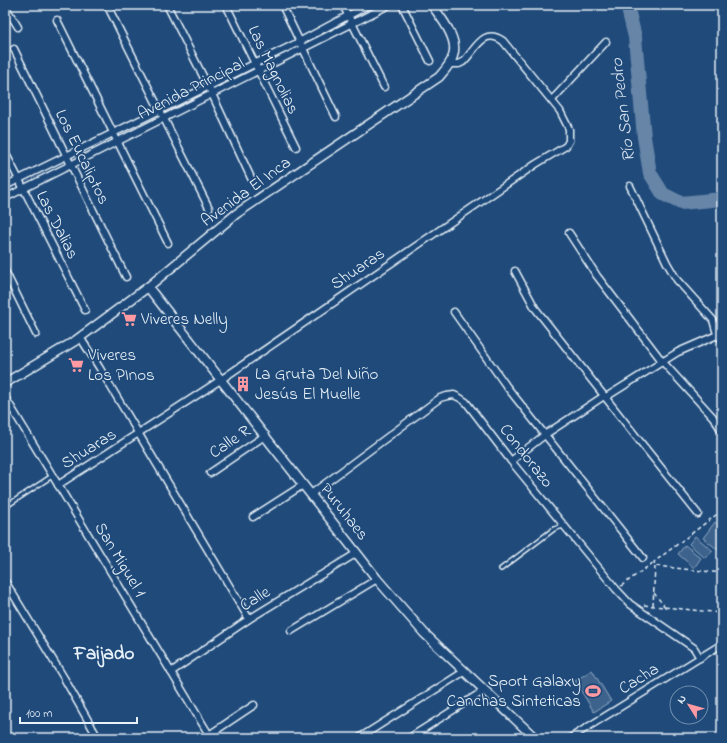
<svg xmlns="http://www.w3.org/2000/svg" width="727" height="743" viewBox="0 0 727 743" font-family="'Indie Flower',sans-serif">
<rect width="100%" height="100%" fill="#1f4a7a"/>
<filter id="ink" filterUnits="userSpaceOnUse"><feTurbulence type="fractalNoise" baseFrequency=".025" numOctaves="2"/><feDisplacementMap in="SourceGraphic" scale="8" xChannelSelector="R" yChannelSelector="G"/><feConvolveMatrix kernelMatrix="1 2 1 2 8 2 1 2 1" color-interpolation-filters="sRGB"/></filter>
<g filter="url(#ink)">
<g fill="#3c628c" stroke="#92aac2">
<polygon points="715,522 722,528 722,553 703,538"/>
<polygon points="695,536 713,551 705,558 689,544"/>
<polygon points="685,545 701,558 694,568 678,554"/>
<polygon points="592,670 611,701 594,712 575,681"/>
</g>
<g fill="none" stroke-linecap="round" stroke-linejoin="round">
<polyline stroke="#6685a7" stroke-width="14" points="627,5 635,37 644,137 650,173 663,194 681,203 722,199"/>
<defs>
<g id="service">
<polyline points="5,507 52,476"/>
<polyline points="501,569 554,529 563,526"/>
</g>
<g id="minor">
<polyline points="107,5 209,208"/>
<polyline points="167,5 212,94 251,178"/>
<polyline points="226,5 296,147"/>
<polyline points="282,5 336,117"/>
<polyline points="343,5 384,87"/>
<polyline points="402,5 430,61"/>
<polyline points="5,6 18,27"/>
<polyline points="57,20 168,243"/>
<polyline points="14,49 126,277"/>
<polyline points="552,100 606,42"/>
<polyline points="5,152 85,310"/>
<polyline points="5,186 299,42 368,5"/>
<polyline points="630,186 667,263 677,280 713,320 717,334 722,340"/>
<polyline points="5,198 389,5"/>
<polyline points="569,233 597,276 662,361 713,417 722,431"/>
<polyline points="5,271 36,334"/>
<polyline points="515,271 535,308 642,444 698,514"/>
<polyline points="454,312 507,387 643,558"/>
<polyline points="80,337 99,367 249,619"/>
<polyline points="5,397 211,738"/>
<polyline points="511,461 546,434 604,396 606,397 678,352 722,333"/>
<polyline points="210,473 266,435"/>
<path d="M58 485 222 379 536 164 566 146 569 141V129L560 111 503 41C483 27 476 49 463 62L459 64H449"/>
<polyline points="311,494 440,398 447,396 454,395 460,398 466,402 511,461 616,589 630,604 694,648 700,658"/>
<polyline points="253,517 303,485"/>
<polyline points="5,581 64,678 98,738"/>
<polyline points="291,631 377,579"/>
<polyline points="171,672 249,619 357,553"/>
<polyline points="209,735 254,705"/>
<polyline points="359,738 465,671"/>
<polyline points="409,738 485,690"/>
<polyline points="570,738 722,644"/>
</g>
<g id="tertiary">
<polyline points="148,287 377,579 424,633 535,738"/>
<path d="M5 383 75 341 148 287 236 214 439 77C444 71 451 64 453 56 459 39 441 18 432 5"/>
</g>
</defs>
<use href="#service" stroke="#e8f1f8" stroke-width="6"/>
<use href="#minor" stroke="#e8f1f8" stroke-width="9"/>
<use href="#tertiary" stroke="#e8f1f8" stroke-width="11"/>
<g stroke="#e8f1f8" stroke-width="1.5" stroke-dasharray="4 3" stroke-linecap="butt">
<polyline points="722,520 716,515 654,562 655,566 722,573"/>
<polyline points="621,586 654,562"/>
<polyline points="654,593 665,607"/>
<polyline points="644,605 722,613"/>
<polyline points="653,606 655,566"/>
</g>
<use href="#service" stroke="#1f4a7a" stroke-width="3"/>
<use href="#minor" stroke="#1f4a7a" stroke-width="6"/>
<use href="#tertiary" stroke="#1f4a7a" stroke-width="8"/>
</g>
</g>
<defs>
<symbol id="supermarket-bare" viewBox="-9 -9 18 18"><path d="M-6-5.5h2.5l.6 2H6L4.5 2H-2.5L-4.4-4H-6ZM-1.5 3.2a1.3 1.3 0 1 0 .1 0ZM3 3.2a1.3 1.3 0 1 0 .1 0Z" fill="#ff9aa2" stroke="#1f4a7a" stroke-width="2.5" paint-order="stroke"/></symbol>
<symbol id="building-bare" viewBox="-9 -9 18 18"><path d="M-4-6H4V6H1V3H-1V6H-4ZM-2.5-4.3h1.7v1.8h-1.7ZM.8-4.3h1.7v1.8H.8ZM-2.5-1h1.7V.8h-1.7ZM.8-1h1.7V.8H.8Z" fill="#ff9aa2" stroke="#1f4a7a" stroke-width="2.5" paint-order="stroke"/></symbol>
<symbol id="stadium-bare" viewBox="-9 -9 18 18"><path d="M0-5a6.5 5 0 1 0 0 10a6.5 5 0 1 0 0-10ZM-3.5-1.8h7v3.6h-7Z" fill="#ff9aa2" stroke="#1f4a7a" stroke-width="2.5" paint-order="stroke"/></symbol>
</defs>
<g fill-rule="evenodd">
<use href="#supermarket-bare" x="118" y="308" width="22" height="22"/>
<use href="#supermarket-bare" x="65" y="354" width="22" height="22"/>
<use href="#building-bare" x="232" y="373" width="22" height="22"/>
<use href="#stadium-bare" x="582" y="680" width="22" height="22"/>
</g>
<g text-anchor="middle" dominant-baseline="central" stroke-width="3.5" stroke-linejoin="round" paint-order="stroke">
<g font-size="17" fill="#e8f1f8" stroke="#1f4a7a">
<text transform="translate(273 70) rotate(64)">Las Magnolias</text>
<text transform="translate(191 89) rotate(-27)">Avenida Principal</text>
<text transform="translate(82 157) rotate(64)">Los Eucaliptos</text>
<text transform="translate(246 192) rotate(-36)">Avenida El Inca</text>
<text transform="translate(57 225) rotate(63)">Las Dalias</text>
<text transform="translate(358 269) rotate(-34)">Shuaras</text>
<text transform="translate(230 442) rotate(-34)">Calle R</text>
<text transform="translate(89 449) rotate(-32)">Shuaras</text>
<text transform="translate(526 456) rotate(52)">Condorazo</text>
<text transform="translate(344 512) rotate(52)">Puruhaes</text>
<text transform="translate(120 560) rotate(59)">San Miguel 1</text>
<text transform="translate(255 599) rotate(-32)">Calle</text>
<text transform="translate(639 679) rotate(-32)">Cacha</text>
</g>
<g font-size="17" fill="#e8f1f8" stroke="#1f4a7a" text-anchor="start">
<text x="141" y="319">Viveres Nelly</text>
<text x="88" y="355">Viveres<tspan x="88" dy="20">Los PInos</tspan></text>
<text x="255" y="374">La Gruta Del Niño<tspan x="255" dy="20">Jesús El Muelle</tspan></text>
<text x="581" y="681" text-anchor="end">Sport Galaxy<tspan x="581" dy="20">Canchas Sinteticas</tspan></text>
</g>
<g font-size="18" font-style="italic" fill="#d4e1ec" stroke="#1f4a7a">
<text transform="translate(624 110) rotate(-97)">Río San Pedro</text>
</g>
<g font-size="19" font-weight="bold" fill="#e8f1f8" stroke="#1f4a7a">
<text x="104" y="654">Faijado</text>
</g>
</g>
<rect width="727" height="743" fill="none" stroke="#1f4a7a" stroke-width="20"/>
<rect x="10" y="10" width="707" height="723" fill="none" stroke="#e8f1f8" stroke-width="1.5" filter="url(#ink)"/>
<g transform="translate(689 705) rotate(307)"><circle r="19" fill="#1f4a7a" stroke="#6f8dac"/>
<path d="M0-3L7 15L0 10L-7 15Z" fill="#ff9aa2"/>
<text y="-6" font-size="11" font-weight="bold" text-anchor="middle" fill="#e8f1f8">N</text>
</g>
<path d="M20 717v6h117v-6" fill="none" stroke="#e8f1f8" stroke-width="2"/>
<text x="26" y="717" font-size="12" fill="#e8f1f8" stroke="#1f4a7a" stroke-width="3" paint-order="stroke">100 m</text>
</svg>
